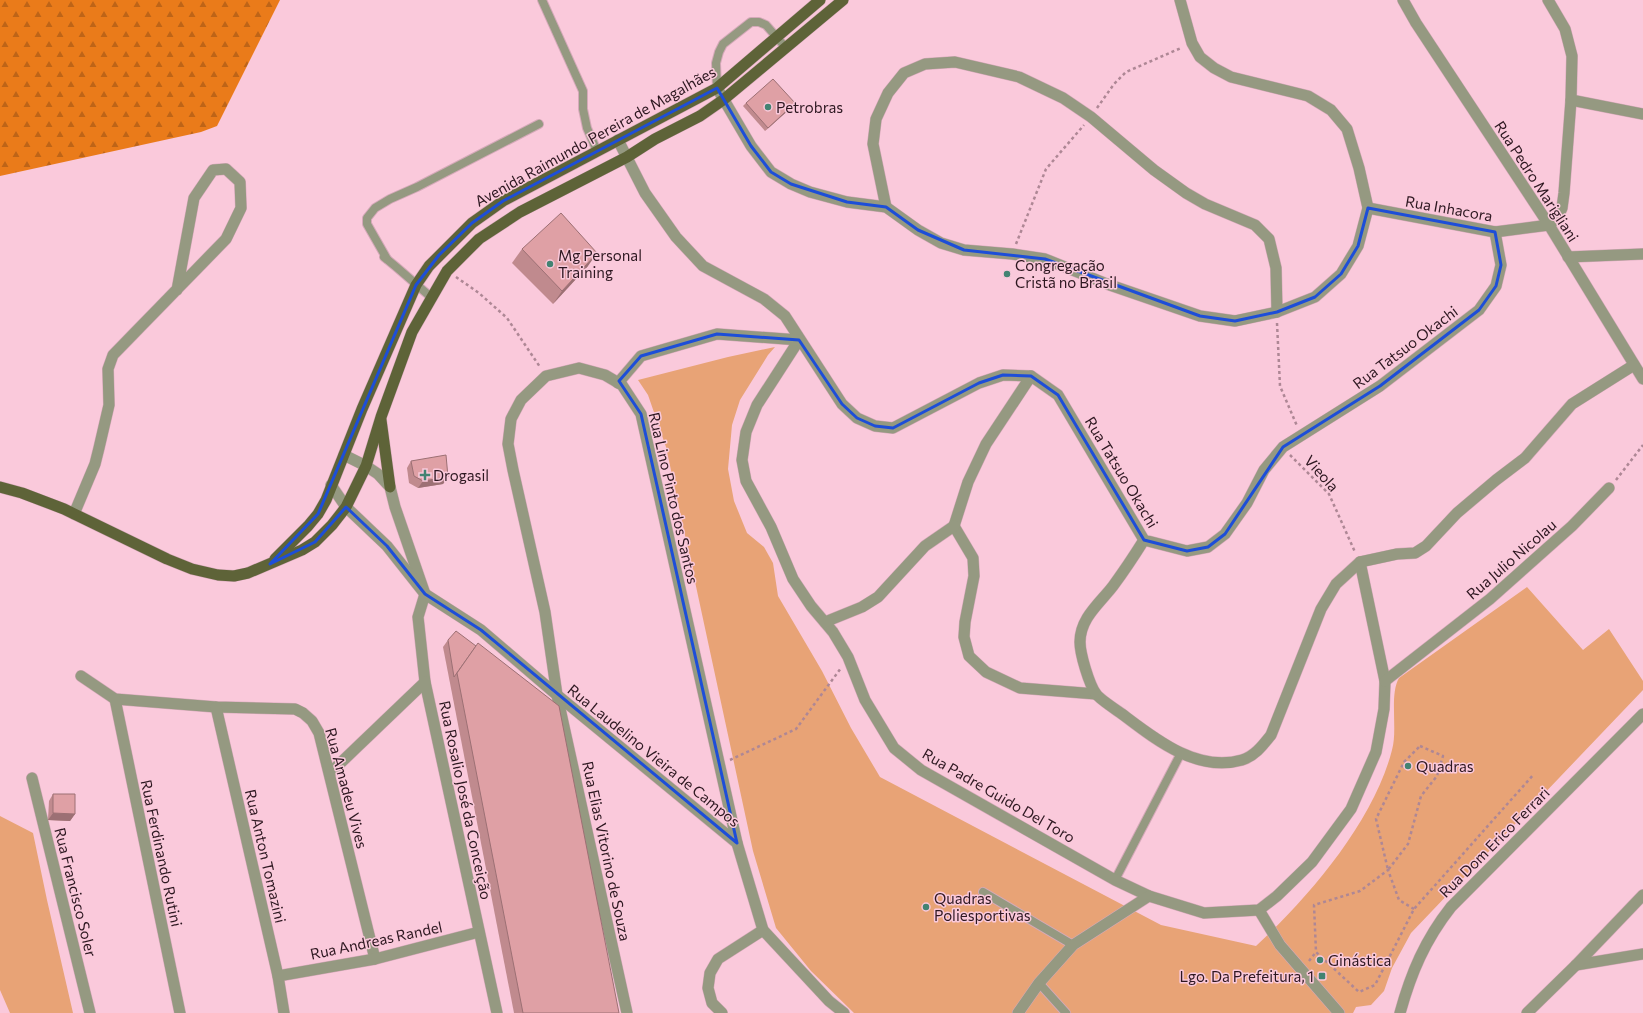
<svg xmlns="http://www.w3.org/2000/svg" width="1643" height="1013" viewBox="0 0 1643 1013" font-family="Commissioner,sans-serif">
<defs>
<pattern id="forest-firs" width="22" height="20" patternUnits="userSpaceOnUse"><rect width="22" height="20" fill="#ea7b1a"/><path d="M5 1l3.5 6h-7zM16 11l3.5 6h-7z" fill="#be6417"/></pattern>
</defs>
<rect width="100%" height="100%" fill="#fac9db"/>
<g fill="#e8a376">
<path d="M775 347 768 355 740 400 732 425 728 469 734 501 747 533 764 547 773 563 778 596 822 671 851 728 880 777 1161 925 1256 946C1309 897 1374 821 1392 750 1398 730 1389 695 1399 678L1527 587 1583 650 1609 629 1643 681V690L1411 933 1392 968 1384 991 1371 1005 1356 1007 1353 1013H854L811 971 776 928 753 851 666 447 648 395 638 380 728 357Z"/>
<polygon points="0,816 33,833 47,900 73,1013 10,1013 0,990"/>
</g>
<polygon fill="url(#forest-firs)" points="0,0 280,0 217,126 201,132 0,176"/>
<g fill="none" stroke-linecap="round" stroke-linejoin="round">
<defs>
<g id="service">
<polyline points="542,0 583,91 583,109 587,128 597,151"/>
<polyline points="717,88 716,63 719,52 723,44 751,22 759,22 766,25 786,48"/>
<path d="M384 257C401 270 415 284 431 297"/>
<polyline points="387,259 367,224 367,218 375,208 390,199 417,187 539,124"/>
<polyline points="1115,880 1181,753"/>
<polyline points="983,892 1073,945"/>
<polyline points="1039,983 1066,1013"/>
</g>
<g id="minor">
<polyline points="1403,0 1416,23 1549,225 1643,379"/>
<polyline points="717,88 751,146 771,172 791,184 810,192 847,202 886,207 918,230 941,243 964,250 1012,254 1045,259 1107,284 1200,316 1235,321 1277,312 1315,297 1341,274 1358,246 1368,208 1359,168 1347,129 1331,110 1308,96 1231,77 1214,68 1200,57 1192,43 1180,0"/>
<polyline points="1571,100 1643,114"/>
<polyline points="618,140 645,193 676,237 703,266 764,299 785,316 842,404 857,418 875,426 893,428 979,383 1003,375 1031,376 1058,395 1144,540 1187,551 1208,547 1225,534 1247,503 1264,470 1283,447 1380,386 1479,310 1496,286 1501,265 1495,232"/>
<polyline points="886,207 873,144 876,119 888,93 904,73 925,64 955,62 1019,77 1063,98 1091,117 1154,170 1186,193 1205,204 1255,225 1269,239 1276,268 1277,312"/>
<polyline points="1368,208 1495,232 1549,225 1558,217 1562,208 1564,193 1571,100 1572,56 1565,29 1548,0"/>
<polyline points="1568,257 1643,254"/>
<polyline points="799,340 757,405 746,432 742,460 746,481 771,527 793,579 811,606 833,632 848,657 865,700 894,748 921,770 1115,880 1149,896 1204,913 1259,910 1277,896 1312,862 1351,809 1376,752 1384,709 1385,681 1360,562"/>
<polyline points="618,383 641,356 717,334 799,340"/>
<polyline points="344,455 366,466 378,474 390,487 395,507 425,594 418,617 425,682 497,1013"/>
<polyline points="331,485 346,507 387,546 425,594 481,630 557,695 737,843 763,930 829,1001 844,1013"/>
<polyline points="74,514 95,464 99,448 109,405 108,369 113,355 226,239 241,208 240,182 226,169 213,170 194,198 177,290"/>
<polyline points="954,526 973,558 974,576 965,622 964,637 969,656 986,672 1020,688 1096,694"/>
<polyline points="954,526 968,482 986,444 1031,376"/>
<path d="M1144 540C1134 556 1124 571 1113 586 1100 603 1080 618 1080 642 1080 654 1089 684 1096 694 1101 700 1115 709 1122 714 1155 739 1197 773 1242 760 1255 756 1263 745 1271 735L1321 609 1336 584 1360 562 1397 554 1415 553 1426 546 1457 513 1496 480 1525 458 1572 404 1634 365"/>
<polyline points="825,622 862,607 878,597 925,546 954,526"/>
<polyline points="81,676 115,699 216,707 295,709 303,713 312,721 319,733 375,959"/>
<polyline points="1385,681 1490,599 1572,526 1609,488"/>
<polyline points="115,699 180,1013"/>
<polyline points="216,707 278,976 284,1013"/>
<polyline points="330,773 425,682"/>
<polyline points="32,778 90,1013"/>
<polyline points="1259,910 1280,945 1339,1013"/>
<polyline points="1576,965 1643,954"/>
<polyline points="278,976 375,959 479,932"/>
<polyline points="627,1013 557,695 545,612 513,470 508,444 511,419 521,400 546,376 579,368 605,375 622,385 641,414 737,843"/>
<polyline points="722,1013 712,1003 708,988 710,973 718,959 763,930"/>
<polyline points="1018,1013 1039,983 1073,945 1149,896"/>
<path d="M1400 1013C1411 973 1425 940 1451 907L1643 714"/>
<polyline points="1527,1013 1576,965 1643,895"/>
</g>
<g id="primary">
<polyline points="381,420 390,487"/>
<polyline points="0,487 22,493 64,509 167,559 192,569 218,575 234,576 248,573 302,550 315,542 332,525 346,507 366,466 381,417 412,332 447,271 479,239 520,212 627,157 655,139 700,116 723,100 843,0"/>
<polyline points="275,559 308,526 318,514 326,500 362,409 416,285 429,266 472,223 503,201 717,88 820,0"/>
</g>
</defs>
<use href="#service" stroke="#d5a9b9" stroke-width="10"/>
<use href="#minor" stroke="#d5a9b9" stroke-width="12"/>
<use href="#primary" stroke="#d5a9b9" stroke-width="12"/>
<g stroke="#ae8795" stroke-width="2.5" stroke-dasharray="3 3" stroke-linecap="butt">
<polyline points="1097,108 1114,84 1126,72 1181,48"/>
<polyline points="1016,244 1046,169 1084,125"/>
<polyline points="456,277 479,293 507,318 540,367"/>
<polyline points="1277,323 1280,386 1297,426"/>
<polyline points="1290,455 1329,494 1355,552"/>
<polyline points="1616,480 1643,445"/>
<polygon points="1420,746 1443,756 1437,776 1421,796 1408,844 1388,870 1376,819 1404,762"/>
<polyline points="730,760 796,729 841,668"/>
<polyline points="1414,909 1399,900 1388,870 1360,891 1314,905 1316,952 1359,992 1375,985 1414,909 1534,774"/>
<polyline points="1309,961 1316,952"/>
</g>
<use href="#service" stroke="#959981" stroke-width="8"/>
<use href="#minor" stroke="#959981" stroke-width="11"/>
<use href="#primary" stroke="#5e6338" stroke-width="11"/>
</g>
<g fill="#c08a8e">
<polygon points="746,103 792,107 765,131 743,106"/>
<polygon points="522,249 588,266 553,304 512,263"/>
<polygon points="411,461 448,477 443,484 418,488 409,483 407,468"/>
<polygon points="448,640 619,1013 514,1013 443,647"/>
<polygon points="53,794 75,814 70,821 48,820 49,801"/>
</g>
<g fill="#9c7074">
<polygon points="795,103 792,107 765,131 768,128"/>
<polygon points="597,253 588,266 553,304 562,291"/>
<polygon points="448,477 443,484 418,488 423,481"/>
<polygon points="53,813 75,814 70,821 48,820"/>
</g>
<g fill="#dfa0a5" stroke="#9c7074">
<polygon points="773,79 795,103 768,128 746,103"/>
<polygon points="561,213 597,253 562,291 522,249"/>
<polygon points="446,455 448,477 423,481 414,476 411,461"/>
<polygon points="456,631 476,646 454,677 448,640"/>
<polygon points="478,643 559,706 619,1013 523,1013 457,673"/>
<polygon points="53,794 75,794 75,814 53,813"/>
</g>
<path fill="none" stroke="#1d4ed8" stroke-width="3" stroke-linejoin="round" d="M717 88 751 146 771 172 791 184 847 202 886 207 918 230 964 250 1045 259 1200 316 1235 321 1277 312 1315 297 1341 274 1358 246 1368 208 1495 232 1501 265 1496 286 1479 310 1380 386 1283 447 1225 534 1208 547 1187 551 1144 540 1058 395 1031 376 1003 375 979 383 893 428 875 426 857 418 842 404 799 340 717 334 641 356 619 381 641 414 737 843 481 630 425 594 387 546 346 507 315 542 270 564 318 514 416 285 439 255 472 223 503 201Z"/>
<g fill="#438372" stroke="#fac9db" stroke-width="1.5">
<circle cx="768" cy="107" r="4"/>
<circle cx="550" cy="264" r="4"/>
<circle cx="1007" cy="274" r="4"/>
<path d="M423 469h4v4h4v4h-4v4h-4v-4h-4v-4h4z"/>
<circle cx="1408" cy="766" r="4"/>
<circle cx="926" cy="907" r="4"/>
<circle cx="1320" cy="960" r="4"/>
<rect x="1318" y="972" width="8" height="8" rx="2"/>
</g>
<g text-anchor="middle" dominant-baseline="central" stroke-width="3" stroke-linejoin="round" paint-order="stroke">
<g font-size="15" fill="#2d1720" stroke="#fac9db" text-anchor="start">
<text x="776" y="107">Petrobras</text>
<text x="558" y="255">Mg Personal<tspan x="558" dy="17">Training</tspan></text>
<text x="1015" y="265">Congregação<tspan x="1015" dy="17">Cristã no Brasil</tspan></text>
<text x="433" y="475">Drogasil</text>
<text x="1416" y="766">Quadras</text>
<text x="934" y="898">Quadras<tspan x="934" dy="17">Poliesportivas</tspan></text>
<text x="1328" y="960">Ginástica</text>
<text x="1314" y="976" text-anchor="end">Lgo. Da Prefeitura, 1</text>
</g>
<g font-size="15" fill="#2d1720" stroke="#fac9db">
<text transform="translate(595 136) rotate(-29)">Avenida Raimundo Pereira de Magalhães</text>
<text transform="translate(1537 181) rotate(57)">Rua Pedro Marigliani</text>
<text transform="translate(1449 208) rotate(10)">Rua Inhacora</text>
<text transform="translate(1405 347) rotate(-37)">Rua Tatsuo Okachi</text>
<text transform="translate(1122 472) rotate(59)">Rua Tatsuo Okachi</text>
<text transform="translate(1322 473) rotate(48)">Vieola</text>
<text transform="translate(674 498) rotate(77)">Rua Lino Pinto dos Santos</text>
<text transform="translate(1511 559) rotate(-41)">Rua Julio Nicolau</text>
<text transform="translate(654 755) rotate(39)">Rua Laudelino Vieira de Campos</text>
<text transform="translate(347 788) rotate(75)">Rua Amadeu Vives</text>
<text transform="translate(999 795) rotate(30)">Rua Padre Guido Del Toro</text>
<text transform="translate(466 800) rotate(78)">Rua Rosalio José da Conceição</text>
<text transform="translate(1494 842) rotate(-45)">Rua Dom Erico Ferrari</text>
<text transform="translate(607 851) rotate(78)">Rua Elias Vitorino de Souza</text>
<text transform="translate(162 853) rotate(78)">Rua Ferdinando Rutini</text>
<text transform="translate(266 856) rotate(77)">Rua Anton Tomazini</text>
<text transform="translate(76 892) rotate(76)">Rua Francisco Soler</text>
<text transform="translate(376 940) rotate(-12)">Rua Andreas Randel</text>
</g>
</g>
</svg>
